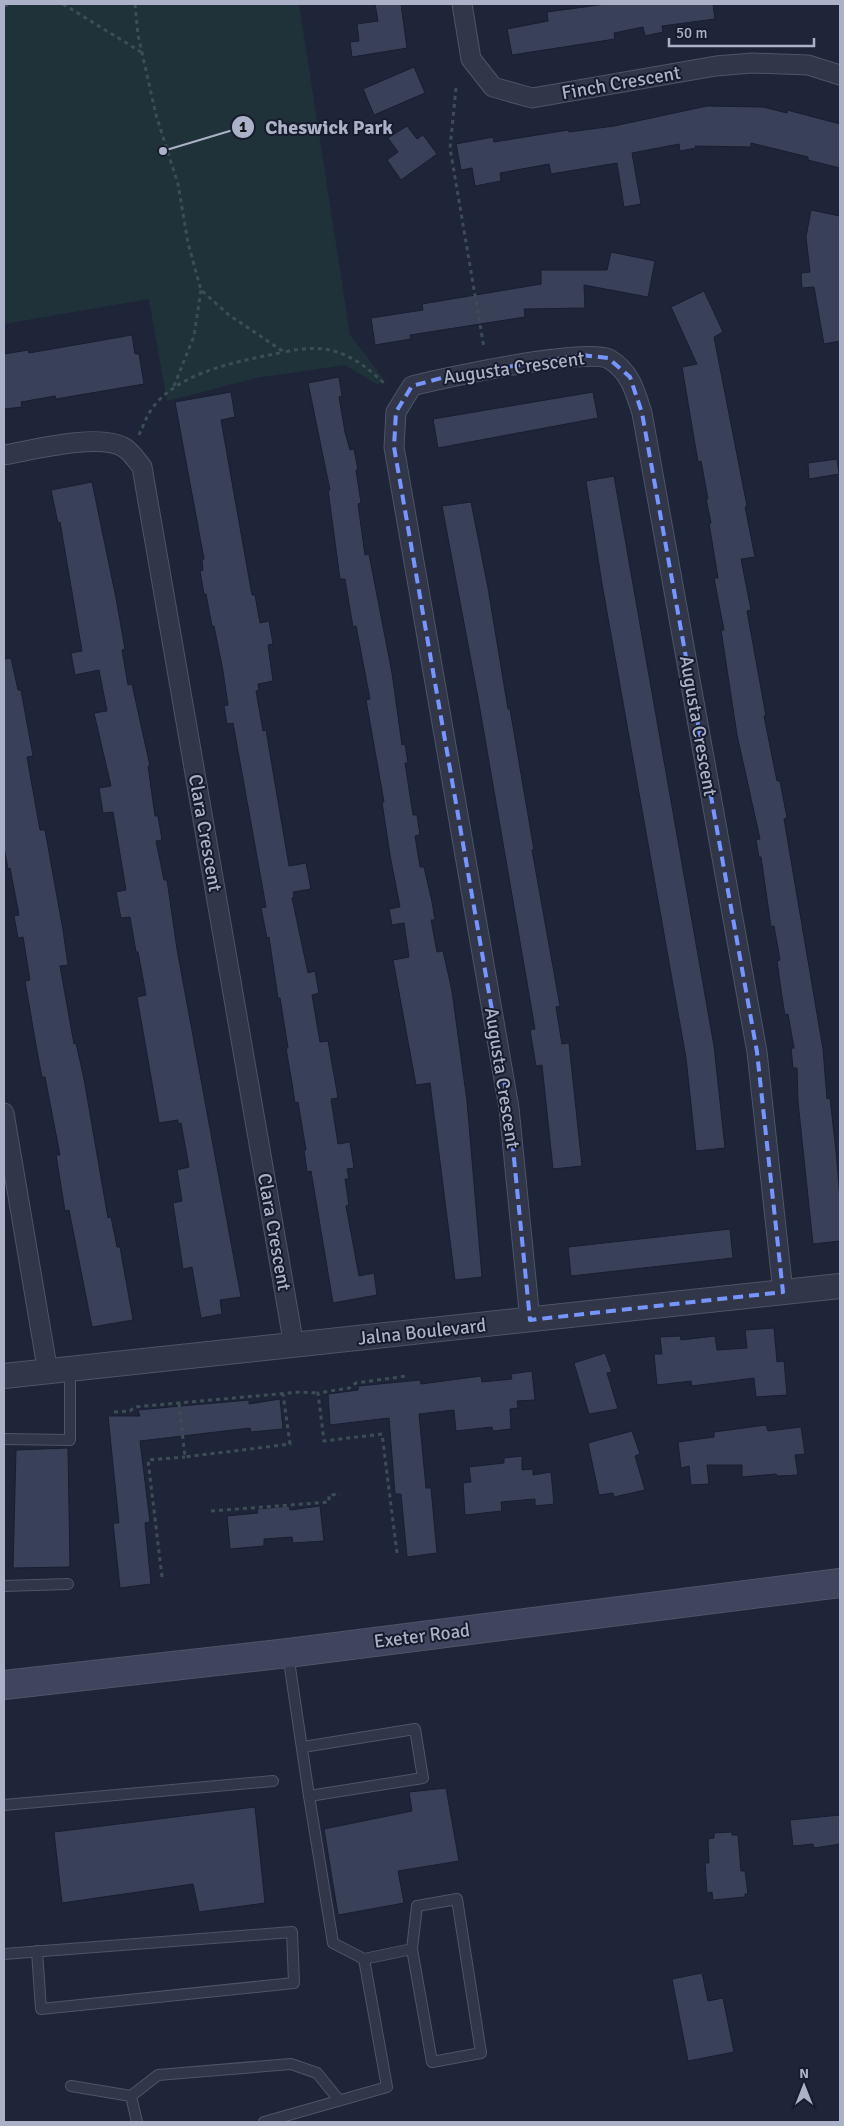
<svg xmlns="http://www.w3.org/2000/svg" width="844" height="2126" viewBox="0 0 844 2126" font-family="Signika,sans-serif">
<rect width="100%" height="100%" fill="#1e2539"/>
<polygon fill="#1f323a" points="4,4 299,4 350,335 383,378 378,385 345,365 256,378 167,401 149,299 4,324"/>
<g fill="#394159" stroke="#191e2f">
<polygon points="375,4 401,4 407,48 352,57 350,42 359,41 357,24 378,21"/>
<polygon points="606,4 713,4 715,19 662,26 663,32 645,36 643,27 614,33 615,39 512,55 507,29 548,21 547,12"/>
<polygon points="414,67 425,93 374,115 363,89"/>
<polygon points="707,106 763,107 787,113 787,110 840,124 840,168 808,160 808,157 751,143 751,147 695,146 696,148 680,151 679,144 632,153 641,204 624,207 617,163 551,174 549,164 500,173 501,181 475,186 472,168 461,170 456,144 493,137 494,142 568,130 569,132 614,126"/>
<polygon points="407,126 417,139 423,135 437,154 401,180 387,160 398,152 388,138"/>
<polygon points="811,210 840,216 840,341 824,344 814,287 802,288 801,273 810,272 806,237"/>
<polygon points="611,252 655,261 648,297 584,285 585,308 524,309 525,317 410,335 411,339 375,345 371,318 423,310 422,304 541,284 541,270 607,270"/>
<polygon points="704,291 723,332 714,337 747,506 745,507 755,557 741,559 751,610 747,611 766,716 764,716 777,781 780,781 787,818 784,819 823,1049 827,1099 830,1098 836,1151 840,1199 840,1241 813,1244 798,1102 797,1068 793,1068 791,1048 794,1048 788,1014 785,1015 782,997 777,961 780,960 774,926 771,927 761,857 759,857 756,840 760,839 737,735 721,630 724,630 714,578 718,578 709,523 711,523 706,499 708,499 701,461 698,462 682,367 697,364 671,307"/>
<polygon points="132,335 135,354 139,354 144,384 56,399 55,396 21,402 22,407 4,409 4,354 28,350 29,353"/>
<polygon points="339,377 342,396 339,397 345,432 350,450 354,449 358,470 356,470 361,503 358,504 365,555 369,554 392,673 402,745 405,744 408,763 405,763 413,815 417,815 420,835 415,836 420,867 424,867 432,902 435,920 431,920 437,952 443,951 452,991 467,1101 482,1277 455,1280 430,1083 416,1085 393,960 409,957 404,923 392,925 389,909 400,907 390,855 382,802 384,802 366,700 370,699 356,626 353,627 345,579 340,579 328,490 330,490 308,383"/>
<polygon points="231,392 235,417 221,420 252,595 255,595 260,623 269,621 273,644 268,645 273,681 258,684 259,690 256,691 263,731 266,730 289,866 306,863 311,889 293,892 294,897 292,898 308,973 315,971 319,993 312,995 320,1042 328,1041 338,1098 331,1099 338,1144 350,1142 354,1168 347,1169 349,1179 345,1179 349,1205 346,1206 359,1276 374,1273 377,1295 333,1303 311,1171 307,1172 304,1150 306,1150 298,1102 295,1103 292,1083 286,1048 288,1048 280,998 278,998 269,937 267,938 261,908 266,907 233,723 227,724 224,706 228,705 223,671 214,626 212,626 206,594 204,594 200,571 203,570 202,560 204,559 175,402"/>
<polygon points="593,392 598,418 438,448 433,419"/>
<polygon points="837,459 839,474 809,479 808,463"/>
<polygon points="614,476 714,1046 725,1148 696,1151 686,1058 602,584 586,481"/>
<polygon points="92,482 116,598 125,649 122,650 128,685 132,684 150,766 148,766 155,816 158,816 162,840 156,841 164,880 167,880 177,949 241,1297 220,1300 222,1314 201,1318 192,1267 183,1269 173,1203 182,1201 177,1170 189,1167 181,1123 178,1124 178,1120 159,1123 137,997 146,995 138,952 136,952 130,917 121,918 116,892 126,890 113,812 103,813 99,788 111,786 94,713 107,711 99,670 75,675 71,653 82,651 60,522 58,523 51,490"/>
<polygon points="471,502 488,588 508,709 510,709 534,850 532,850 560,1006 556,1007 562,1044 569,1043 582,1166 553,1169 542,1065 536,1066 530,1030 535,1029 478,698 442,506"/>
<polygon points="11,658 18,690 21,690 33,756 27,757 40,830 45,830 63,930 68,965 60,966 74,1044 76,1043 84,1079 108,1218 111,1217 117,1247 120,1247 133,1320 92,1327 69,1210 65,1211 56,1155 60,1155 45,1077 42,1077 37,1051 25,981 30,980 23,937 18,938 14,916 19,915 10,868 8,869 4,848 4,659"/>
<polygon points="730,1229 733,1258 571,1276 568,1247"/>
<polygon points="774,1328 777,1362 784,1361 787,1395 756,1397 754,1378 692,1386 691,1381 657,1385 654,1354 662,1354 660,1337 680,1336 681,1340 715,1336 717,1350 747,1348 745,1330"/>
<polygon points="605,1353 612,1372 607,1373 618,1409 589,1414 574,1363"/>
<polygon points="532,1371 535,1400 517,1401 518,1408 510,1409 511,1429 493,1431 492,1427 456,1431 454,1410 419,1414 426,1488 431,1488 437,1553 407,1557 401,1494 395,1494 389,1418 330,1425 328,1394 358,1390 358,1386 420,1380 421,1384 481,1376 482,1382 512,1379 511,1374"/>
<polygon points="280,1399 283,1429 251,1432 250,1428 140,1441 150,1522 145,1523 151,1584 120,1588 113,1523 119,1523 108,1416 140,1416 138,1410 170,1407 249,1400 249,1404"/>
<polygon points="766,1425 768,1431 801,1427 805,1454 795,1455 798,1475 777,1476 776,1474 742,1477 742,1465 707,1465 709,1484 691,1485 689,1466 681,1468 678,1442 714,1437 714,1432"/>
<polygon points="632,1431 640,1454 635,1456 645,1490 614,1497 613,1493 599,1495 588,1443"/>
<polygon points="68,1448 70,1567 13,1568 16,1450"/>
<polygon points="522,1456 522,1470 533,1469 533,1475 551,1472 554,1504 535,1506 535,1499 501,1502 502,1511 465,1515 463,1483 471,1482 469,1467 504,1463 504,1458"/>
<polygon points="289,1506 290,1510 320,1506 324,1541 293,1543 292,1537 264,1539 264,1546 230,1549 227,1516 258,1513 257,1509"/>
<polygon points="446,1788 459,1861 398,1871 404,1903 338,1915 324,1829 412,1811 409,1792"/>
<polygon points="255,1807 265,1903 199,1912 193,1884 62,1903 54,1832"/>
<polygon points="840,1815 840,1844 814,1848 813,1844 793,1846 790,1820"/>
<polygon points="732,1832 732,1835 738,1835 741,1871 745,1871 748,1894 745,1894 745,1897 713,1900 712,1892 707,1893 705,1863 709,1863 708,1839 714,1838 714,1833"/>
<polygon points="702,1973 708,2001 723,1998 734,2052 688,2061 672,1979"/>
</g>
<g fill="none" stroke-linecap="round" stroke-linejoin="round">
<defs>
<g id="service">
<polyline points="4,1439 70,1440 70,1370"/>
<polyline points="4,1586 68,1584"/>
<polyline points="303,1747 415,1729 423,1778 309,1796"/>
<polyline points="4,1805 273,1781"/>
<polyline points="4,1954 292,1932 294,1983 41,2009 37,1951"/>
<polyline points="364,1959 412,1949 417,1906 457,1899 481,2053 432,2062 412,1949"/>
<polyline points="71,2086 131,2096"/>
<polyline points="137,2122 131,2096 158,2075 291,2064 317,2073 339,2100"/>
<polyline points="264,2122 387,2087 364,1959 333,1943 309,1796 288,1654"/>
</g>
<g id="minor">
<polyline points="462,4 471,59 493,87 532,98 716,66 752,63 808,65 840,75"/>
<path d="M4 455C32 450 99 433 123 447 130 450 137 461 142 467L294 1346"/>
<polyline points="4,1113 48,1373"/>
<path d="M530 1320 509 1108 394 447 396 412 412 386C441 378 588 347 609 359 630 371 635 391 642 413L757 1052 783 1292"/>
</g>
<polyline id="tertiary" points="4,1376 840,1286"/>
<polyline id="secondary" points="4,1685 288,1653 840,1583"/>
</defs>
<use href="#service" stroke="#4f5467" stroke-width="12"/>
<use href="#minor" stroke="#4f5467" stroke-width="21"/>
<use href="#tertiary" stroke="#4f5467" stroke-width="26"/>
<use href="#secondary" stroke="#4f5467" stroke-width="30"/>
<g stroke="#3a4e54" stroke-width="3" stroke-dasharray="4 4" stroke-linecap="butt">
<polyline points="63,4 141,52"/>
<path d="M135 4 138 35 156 115 178 184 188 243 201 290 229 315 284 352C329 342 352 353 385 384"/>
<polyline points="4,6 12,4"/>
<polyline points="456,88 450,148 484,348"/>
<polyline points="174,386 194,336 201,290"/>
<path d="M139 435C143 426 147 415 153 407 182 370 241 361 284 352"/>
<polyline points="179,1403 185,1457 290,1444 283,1394"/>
<polyline points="114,1412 130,1411 134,1407 300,1392 318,1393"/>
<polyline points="211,1511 329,1502 329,1495 340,1494"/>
<polyline points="397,1553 382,1434 324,1441 318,1393 349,1388 356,1383 407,1376"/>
<polyline points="162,1577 148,1460 185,1457"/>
</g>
<use href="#service" stroke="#313749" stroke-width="10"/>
<use href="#minor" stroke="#313749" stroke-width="19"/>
<use href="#tertiary" stroke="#313749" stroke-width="24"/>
<use href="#secondary" stroke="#3f455c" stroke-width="28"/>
</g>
<path fill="none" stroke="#7795ff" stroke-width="4" stroke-dasharray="10 6" stroke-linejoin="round" d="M582 355 608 358 630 377 642 413 757 1052 783 1292 530 1320 509 1108 394 447 396 412 412 386 445 377Z"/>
<g text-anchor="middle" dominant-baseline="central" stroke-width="4" stroke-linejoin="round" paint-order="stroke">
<g font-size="19" fill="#abb1c6" stroke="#171c2d">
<text transform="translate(621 83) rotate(-10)">Finch Crescent</text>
<text transform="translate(514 368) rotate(-8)">Augusta Crescent</text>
<text transform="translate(698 726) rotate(80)">Augusta Crescent</text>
<text transform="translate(205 833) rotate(80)">Clara Crescent</text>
<text transform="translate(502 1078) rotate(81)">Augusta Crescent</text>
<text transform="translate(274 1232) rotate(80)">Clara Crescent</text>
<text transform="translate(422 1332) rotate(-6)">Jalna Boulevard</text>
<text transform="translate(422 1636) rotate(-7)">Exeter Road</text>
</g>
</g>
<path fill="none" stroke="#abb1c6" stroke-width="2" d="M163 151L243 127"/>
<g fill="#abb1c6" stroke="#171c2d" stroke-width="2">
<circle cx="163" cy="151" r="5"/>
<circle cx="243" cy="127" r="12"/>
</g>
<g font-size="15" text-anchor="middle" font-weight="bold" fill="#111">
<text x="243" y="132">1</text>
</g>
<g font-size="20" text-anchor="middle" font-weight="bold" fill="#abb1c6" stroke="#171c2d" stroke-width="4" stroke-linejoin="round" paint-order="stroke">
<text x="329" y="134">Cheswick Park</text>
</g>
<rect width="844" height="2126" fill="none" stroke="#abb1c6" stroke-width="10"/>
<g transform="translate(804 2086)" stroke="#171c2d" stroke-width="4" paint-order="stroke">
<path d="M0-4L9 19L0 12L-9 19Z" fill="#abb1c6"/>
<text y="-8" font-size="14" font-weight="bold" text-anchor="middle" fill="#abb1c6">N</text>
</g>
<path d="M669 38v8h145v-8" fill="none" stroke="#abb1c6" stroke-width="2.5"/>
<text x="676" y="38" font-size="15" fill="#abb1c6" stroke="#171c2d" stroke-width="4" paint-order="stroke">50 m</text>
</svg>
